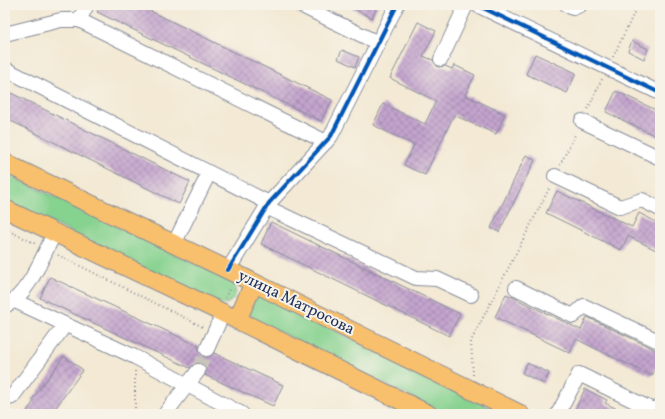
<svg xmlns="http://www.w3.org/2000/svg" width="665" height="419" viewBox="0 0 665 419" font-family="Vollkorn,serif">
<defs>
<pattern id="building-cross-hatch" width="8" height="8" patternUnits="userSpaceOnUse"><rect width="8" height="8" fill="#c4a4ce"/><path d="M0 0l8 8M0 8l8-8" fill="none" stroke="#9e86aa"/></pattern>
</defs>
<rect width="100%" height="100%" fill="#f7f3e8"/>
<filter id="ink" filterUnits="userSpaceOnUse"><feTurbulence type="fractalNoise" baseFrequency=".025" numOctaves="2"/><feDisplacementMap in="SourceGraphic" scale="8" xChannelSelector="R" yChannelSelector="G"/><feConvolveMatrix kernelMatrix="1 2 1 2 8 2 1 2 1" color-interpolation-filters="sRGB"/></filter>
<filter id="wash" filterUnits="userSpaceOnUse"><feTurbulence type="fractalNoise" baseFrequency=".012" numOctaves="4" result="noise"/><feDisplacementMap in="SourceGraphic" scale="16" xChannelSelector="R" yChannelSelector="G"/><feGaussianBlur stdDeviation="0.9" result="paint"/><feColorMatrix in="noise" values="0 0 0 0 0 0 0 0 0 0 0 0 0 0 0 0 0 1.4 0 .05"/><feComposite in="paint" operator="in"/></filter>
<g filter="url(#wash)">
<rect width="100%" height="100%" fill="#f3e9d4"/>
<g fill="#86d28f" stroke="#508076">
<path d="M5 173 233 282C239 293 235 302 222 305L5 201Z"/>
<polygon points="262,294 503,414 445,414 252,318 249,311 255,297"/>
</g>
<g id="blocks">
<g fill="url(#building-cross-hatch)">
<polygon points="101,5 138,5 332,100 321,121 97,12"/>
<polygon points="346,5 378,5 372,18"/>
<polygon points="418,22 436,31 423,56 433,60 438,67 445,66 452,69 454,65 475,75 465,95 505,114 496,134 454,115 425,175 404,165 414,145 373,125 383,104 425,124 436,101 390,78"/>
<polygon points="632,41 648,49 644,59 628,51"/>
<polygon points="342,50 359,57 355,67 338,59"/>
<polygon points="535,54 576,73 567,93 526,74"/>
<polygon points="5,90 190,182 179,204 5,118"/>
<polygon points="616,91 660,112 660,138 606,112"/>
<polygon points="526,155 535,160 499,232 491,228"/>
<polygon points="557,191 632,227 639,213 660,224 660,252 628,236 621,250 546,213"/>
<polygon points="271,222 460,314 449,336 261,244"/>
<polygon points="50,277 199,346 199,350 203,357 208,357 214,353 283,385 273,406 205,375 206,368 203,364 195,363 190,368 40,298"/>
<polygon points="506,294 581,330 587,317 660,352 660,358 652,376 576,339 570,353 495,317"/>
<polygon points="64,356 83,370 51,414 25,414 34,401 32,400"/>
<polygon points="527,363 549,373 544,384 522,373"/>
<polygon points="585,389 607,400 605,403 627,414 573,414"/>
</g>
</g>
</g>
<g filter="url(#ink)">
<use href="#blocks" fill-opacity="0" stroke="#878c99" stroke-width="1"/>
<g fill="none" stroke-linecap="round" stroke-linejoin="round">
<polyline stroke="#c8c4bc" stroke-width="14" stroke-dasharray="14 7" stroke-linecap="butt" points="198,371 207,349"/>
<defs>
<g id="minor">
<polyline points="300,5 378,43"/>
<polyline points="477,5 660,93"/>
<polyline points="567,5 573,8 580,5"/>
<polyline points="79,20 87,5"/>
<polyline points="5,34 61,20 79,20 326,142"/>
<polyline points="441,59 466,5"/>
<polyline points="5,69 269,203"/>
<polyline points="582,121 660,158"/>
<polyline points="555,176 620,207 642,200 660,209"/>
<polyline points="266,207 416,278 437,279 471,295"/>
<polyline points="174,244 209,173"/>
<polyline points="228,270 269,203 331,136 397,5"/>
<polyline points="516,288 573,316 584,306 656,340 660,338"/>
<polyline points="15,301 135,357 242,414"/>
<path d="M5 306C29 295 43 255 55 232"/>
<polyline points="207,349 223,313"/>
<polyline points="5,399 12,397 65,325"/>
<polyline points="165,414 198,371"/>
<polyline points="558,414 579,374 657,412 660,406"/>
</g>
<g id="major">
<polyline points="5,163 228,270 520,414"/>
<polyline points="5,209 223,313 428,414"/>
<polyline points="237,320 254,283"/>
</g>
</defs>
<use href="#minor" stroke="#878c99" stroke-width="16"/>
<use href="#major" stroke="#878c99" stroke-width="20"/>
<g stroke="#878c99" stroke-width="2" stroke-dasharray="1 3" stroke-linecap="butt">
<polyline points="613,57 638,5"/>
<polyline points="588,109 602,79"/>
<polyline points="560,165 576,133"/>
<polyline points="5,229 36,244"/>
<polyline points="58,255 203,327"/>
<polyline points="225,298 230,288"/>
<polyline points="135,371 135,414"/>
<polyline points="473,375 471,341 550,187"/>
</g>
<use href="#minor" stroke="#fff" stroke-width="14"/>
<use href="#major" stroke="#f8bf6c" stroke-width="18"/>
<defs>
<g id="cycleway">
<polyline points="477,5 660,93"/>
<polyline points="228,270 269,203 331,136 397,5"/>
</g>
</defs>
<use href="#cycleway" stroke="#f7f3e8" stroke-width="6"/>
<use href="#cycleway" stroke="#0057b8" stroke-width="4"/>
</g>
</g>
<g text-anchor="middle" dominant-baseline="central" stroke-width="4" stroke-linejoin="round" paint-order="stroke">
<g font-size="16" fill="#1b2f5e" stroke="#f7f3e8">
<text transform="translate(296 303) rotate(26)">улица Матросова</text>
</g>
</g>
<rect width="665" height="419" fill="none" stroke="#f7f3e8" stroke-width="20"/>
</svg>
